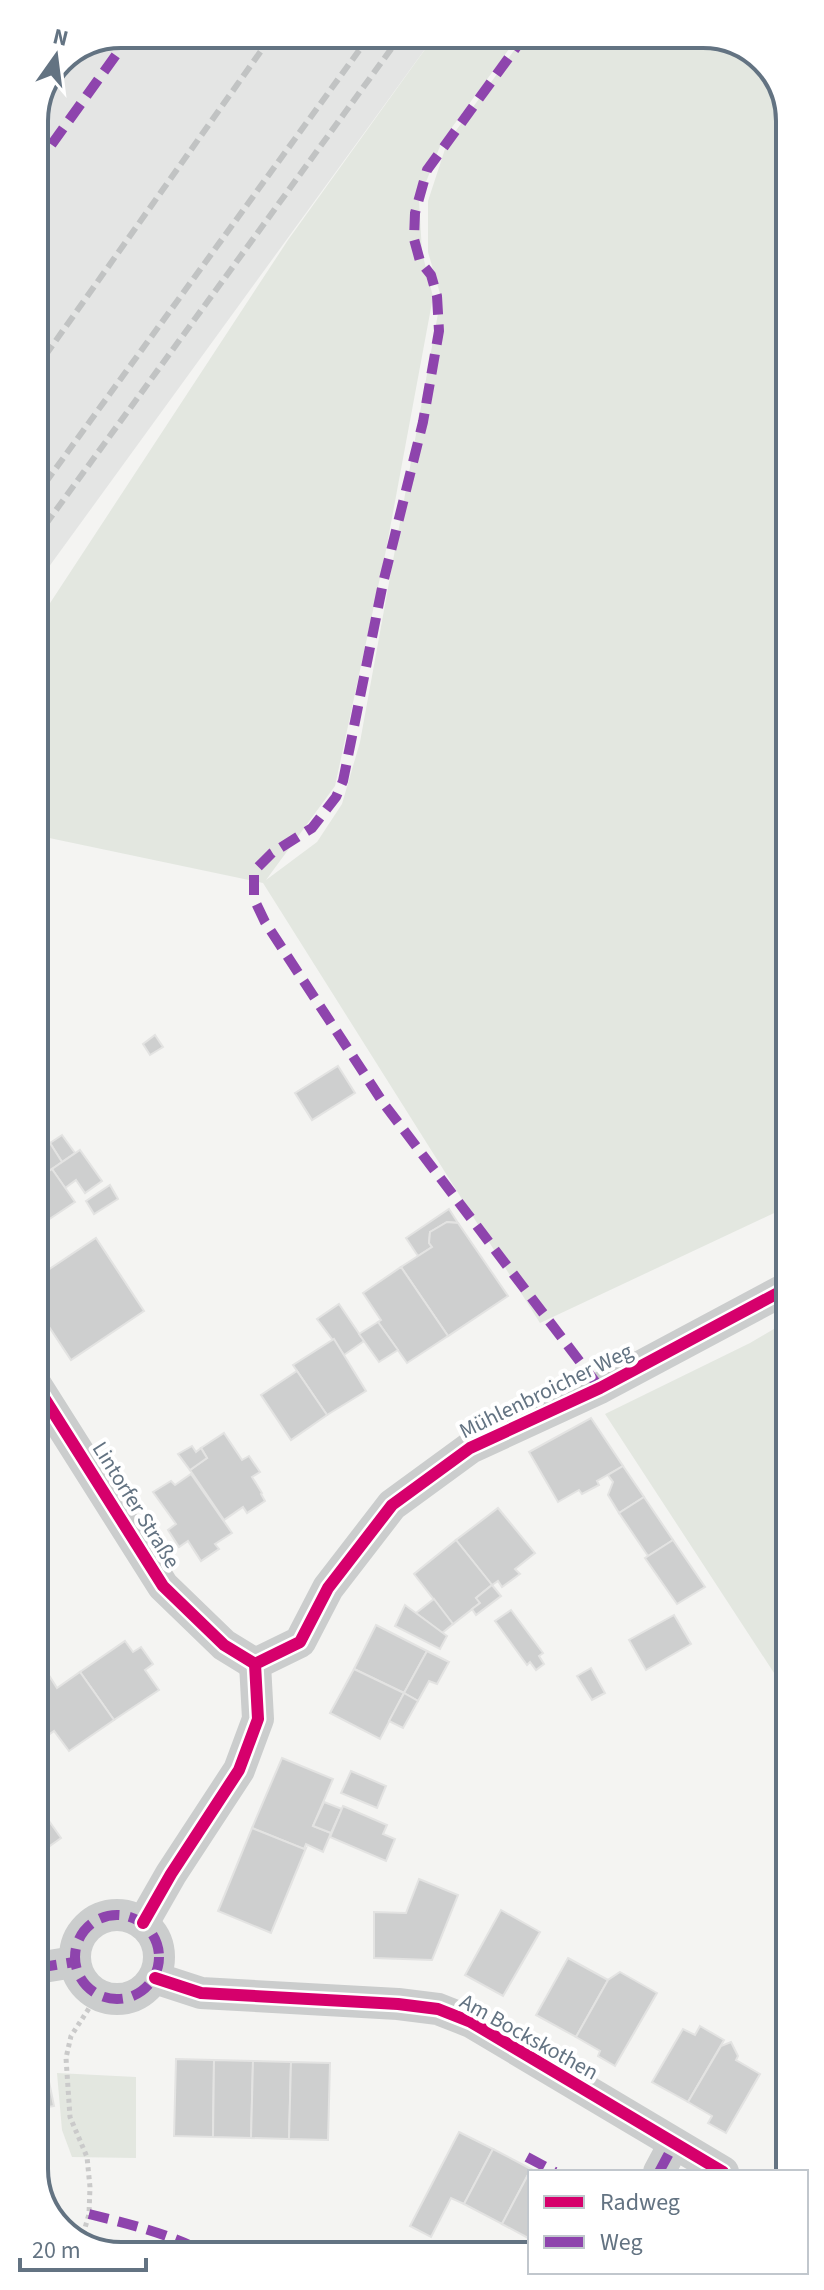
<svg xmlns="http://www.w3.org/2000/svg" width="824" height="2290" viewBox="0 0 824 2290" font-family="'Source Sans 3',sans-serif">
<rect width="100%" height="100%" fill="#f4f4f2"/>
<polygon fill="#e4e5e4" points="121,34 436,34 35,586 34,116 60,59"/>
<g fill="#e3e7e0">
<polygon points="436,34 520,34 442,141 419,200 422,252 433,297 386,550 335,786 266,880 317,842 342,804 360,742 441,297 428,252 428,201 447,143 526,34 709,34 756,52 787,98 789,1206 540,1323 263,883 35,835 35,626 288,240"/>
<polygon points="789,1320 789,1696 605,1414 750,1343"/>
<polygon points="57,2073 136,2077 136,2158 72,2157 62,2130"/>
</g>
<g fill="#cecfcf" stroke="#e3e3e2" stroke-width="2">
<polygon points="155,1035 163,1047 150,1055 143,1044"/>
<polygon points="338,1066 355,1093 312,1120 295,1093"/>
<polygon points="62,1135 75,1153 62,1162 50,1143"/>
<polygon points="50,1143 62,1162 36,1180 36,1145 37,1147 43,1144 44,1147"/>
<polygon points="80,1150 102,1181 85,1193 76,1180 65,1188 52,1169"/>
<polygon points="52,1169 75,1202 42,1224 36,1216 36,1180"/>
<polygon points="110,1185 118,1199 94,1214 86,1201"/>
<polygon points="449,1209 458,1223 447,1222 430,1232 429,1243 432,1247 418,1256 406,1238"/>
<polygon points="447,1222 458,1223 508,1296 448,1336 401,1267 432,1247 429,1243 430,1232"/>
<polygon points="96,1238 144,1311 71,1360 36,1307 36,1278"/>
<polygon points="401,1267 448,1336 407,1363 378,1322 381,1320 363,1293"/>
<polygon points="339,1304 364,1341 344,1355 317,1319"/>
<polygon points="378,1322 398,1350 379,1362 359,1334"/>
<polygon points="334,1339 366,1391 327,1415 293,1365"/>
<polygon points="297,1371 327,1415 291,1440 261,1395"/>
<polygon points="591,1418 623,1466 597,1481 599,1485 582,1494 579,1490 558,1502 529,1452"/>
<polygon points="224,1433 242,1460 249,1456 260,1472 252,1477 262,1493 261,1494 265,1501 247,1513 243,1507 224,1520 190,1470 207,1458 201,1448"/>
<polygon points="192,1446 196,1452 201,1448 207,1458 190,1470 178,1454"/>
<polygon points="623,1466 644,1497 619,1513 608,1495 613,1482 608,1475"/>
<polygon points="191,1474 232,1533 215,1544 219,1549 201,1561 188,1541 179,1547 168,1530 176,1524 153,1492 171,1481 175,1485"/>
<polygon points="36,1488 47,1503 36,1510"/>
<polygon points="644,1497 673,1540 648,1556 619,1513"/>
<polygon points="498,1508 535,1553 515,1569 520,1574 502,1587 498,1581 492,1585 456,1540"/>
<polygon points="456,1540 492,1585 476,1598 480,1603 453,1624 414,1574"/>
<polygon points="673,1540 705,1587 677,1604 645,1558"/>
<polygon points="492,1585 501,1596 476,1615 472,1609 480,1603 476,1598"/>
<polygon points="434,1599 453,1624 442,1633 416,1613"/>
<polygon points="405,1605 447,1636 440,1649 395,1626"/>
<polygon points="511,1610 543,1653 539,1656 544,1664 536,1670 530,1662 527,1665 495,1621"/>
<polygon points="674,1615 691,1644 646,1670 629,1640"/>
<polygon points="376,1625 427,1651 404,1693 354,1669"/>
<polygon points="125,1641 133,1652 141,1647 153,1664 145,1670 159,1690 114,1720 80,1672"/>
<polygon points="427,1651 449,1662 437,1684 429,1681 418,1701 404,1693"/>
<polygon points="591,1668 605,1693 592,1700 577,1676"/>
<polygon points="45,1669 57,1688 80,1672 114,1720 69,1751 54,1731 47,1736 37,1721 44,1717 36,1706 36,1675"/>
<polygon points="354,1669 404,1693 380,1739 330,1713"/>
<polygon points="404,1693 418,1701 403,1728 389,1721"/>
<polygon points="282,1758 333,1779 313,1826 331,1833 323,1852 306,1844 304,1849 252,1828"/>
<polygon points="351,1771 386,1786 377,1808 341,1793"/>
<polygon points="324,1802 342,1809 331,1833 313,1826"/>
<polygon points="37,1804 61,1838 37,1855"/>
<polygon points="343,1806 387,1825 383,1834 395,1839 386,1861 330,1837"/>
<polygon points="252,1828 304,1849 306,1848 271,1933 218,1911"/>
<polygon points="419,1879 458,1895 432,1960 374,1958 374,1912 406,1913"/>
<polygon points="501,1910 540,1932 503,1996 465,1975"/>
<polygon points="568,1958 608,1980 576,2037 536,2015"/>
<polygon points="620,1972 657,1993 615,2066 598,2056 600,2051 576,2037 608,1980"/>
<polygon points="700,2026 724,2040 688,2102 652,2082 683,2029 695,2035"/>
<polygon points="731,2042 738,2056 736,2060 760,2074 726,2133 708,2123 712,2116 688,2102 721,2046"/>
<polygon points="176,2059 214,2060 213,2137 174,2136"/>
<polygon points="214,2060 253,2061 251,2138 213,2137"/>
<polygon points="253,2061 291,2062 289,2139 251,2138"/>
<polygon points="291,2062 330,2063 328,2140 289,2139"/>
<polygon points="47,2072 54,2106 37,2109 37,2074"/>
<polygon points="459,2132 493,2149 464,2204 451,2198 431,2237 410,2226"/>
<polygon points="790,2137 790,2161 780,2155"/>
<polygon points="493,2149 531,2169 502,2224 464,2204"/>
<polygon points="531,2169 537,2172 530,2172 530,2239 502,2224"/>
<polygon points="112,2243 136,2256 115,2256 106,2252"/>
</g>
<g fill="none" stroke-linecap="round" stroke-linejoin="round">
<polyline stroke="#cacaca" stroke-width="5" stroke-dasharray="4 4" stroke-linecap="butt" points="81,2242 89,2214 90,2187 87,2157 70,2117 66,2058 71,2036 97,1996"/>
<g stroke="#cbcdcd" stroke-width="32">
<polyline points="36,1385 163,1586 224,1645 255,1664"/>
<circle cx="117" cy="1957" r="42"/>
<polyline points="143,1923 171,1874 239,1770 258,1719 255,1664 300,1642 328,1588 392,1505 470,1448 600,1388 789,1287"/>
<polyline points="37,1968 74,1962"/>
<polyline points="155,1978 201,1993 398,2004 438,2009 471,2022 723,2172"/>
<polyline points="659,2172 674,2144"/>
</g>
<g stroke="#c1c3c3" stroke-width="6" stroke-dasharray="12 6" stroke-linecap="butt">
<polyline points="35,370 273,34"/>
<polyline points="35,497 371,34"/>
<polyline points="35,539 402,34"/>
</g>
<g stroke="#8e44ad" stroke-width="10" stroke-dasharray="20 10" stroke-linecap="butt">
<polyline points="526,34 427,170 415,213 414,239 420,261 431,275 437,296 439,331 423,422 383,583 343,781 336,797 312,828 272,853 254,871 254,899 265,922 384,1104 600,1388"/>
<polyline points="34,169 131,34"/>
<circle cx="117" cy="1957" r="42"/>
<polyline points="37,1968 74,1962"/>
<polyline points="527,2157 555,2172"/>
<polyline points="659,2172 674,2144"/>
<path d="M89 2214C130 2224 173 2235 210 2255"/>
</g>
<defs>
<g id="cycleway">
<polyline points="36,1385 163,1586 224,1645 255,1664"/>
<polyline points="143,1923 171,1874 239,1770 258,1719 255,1664 300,1642 328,1588 392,1505 470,1448 600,1388 789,1287"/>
<polyline points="155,1978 201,1993 398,2004 438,2009 471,2022 723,2172"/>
</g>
</defs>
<use href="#cycleway" stroke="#fff" stroke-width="17"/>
<use href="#cycleway" stroke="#d6006c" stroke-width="12"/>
</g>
<g text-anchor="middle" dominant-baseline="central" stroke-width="8" stroke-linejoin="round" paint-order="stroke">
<g font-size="22" fill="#637382" stroke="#fff">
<text transform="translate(546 1391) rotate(-26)">Mühlenbroicher Weg</text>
<text transform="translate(136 1505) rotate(58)">Lintorfer Straße</text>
<text transform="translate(529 2037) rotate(29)">Am Bockskothen</text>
</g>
</g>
<path d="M0 0H824V2290H0ZM121 48H703A73 73 0 0 1 776 121V2169A73 73 0 0 1 703 2242H121A73 73 0 0 1 48 2169V121A73 73 0 0 1 121 48Z" fill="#fff" fill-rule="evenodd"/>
<path fill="none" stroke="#637382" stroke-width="4" d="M121 48H703A73 73 0 0 1 776 121V2169A73 73 0 0 1 703 2242H121A73 73 0 0 1 48 2169V121A73 73 0 0 1 121 48Z"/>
<rect x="528" y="2170" width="280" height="104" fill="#ffffff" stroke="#c1c7cd" stroke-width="2"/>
<rect x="544" y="2196" width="40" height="12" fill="#d6006c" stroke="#c1c7cd" stroke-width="2"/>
<text x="600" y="2210" font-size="24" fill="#637382">Radweg</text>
<rect x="544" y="2236" width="40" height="12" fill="#8e44ad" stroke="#c1c7cd" stroke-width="2"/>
<text x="600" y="2250" font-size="24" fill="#637382">Weg</text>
<g transform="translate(56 56) rotate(14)" stroke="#ffffff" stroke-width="6" paint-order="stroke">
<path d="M0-6L14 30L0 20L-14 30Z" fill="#637382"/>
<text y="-12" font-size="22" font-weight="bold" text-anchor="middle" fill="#637382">N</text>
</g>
<path d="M20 2258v12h126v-12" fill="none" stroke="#637382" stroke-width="4"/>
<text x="32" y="2258" font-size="24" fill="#637382" stroke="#ffffff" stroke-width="6" paint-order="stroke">20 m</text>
</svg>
